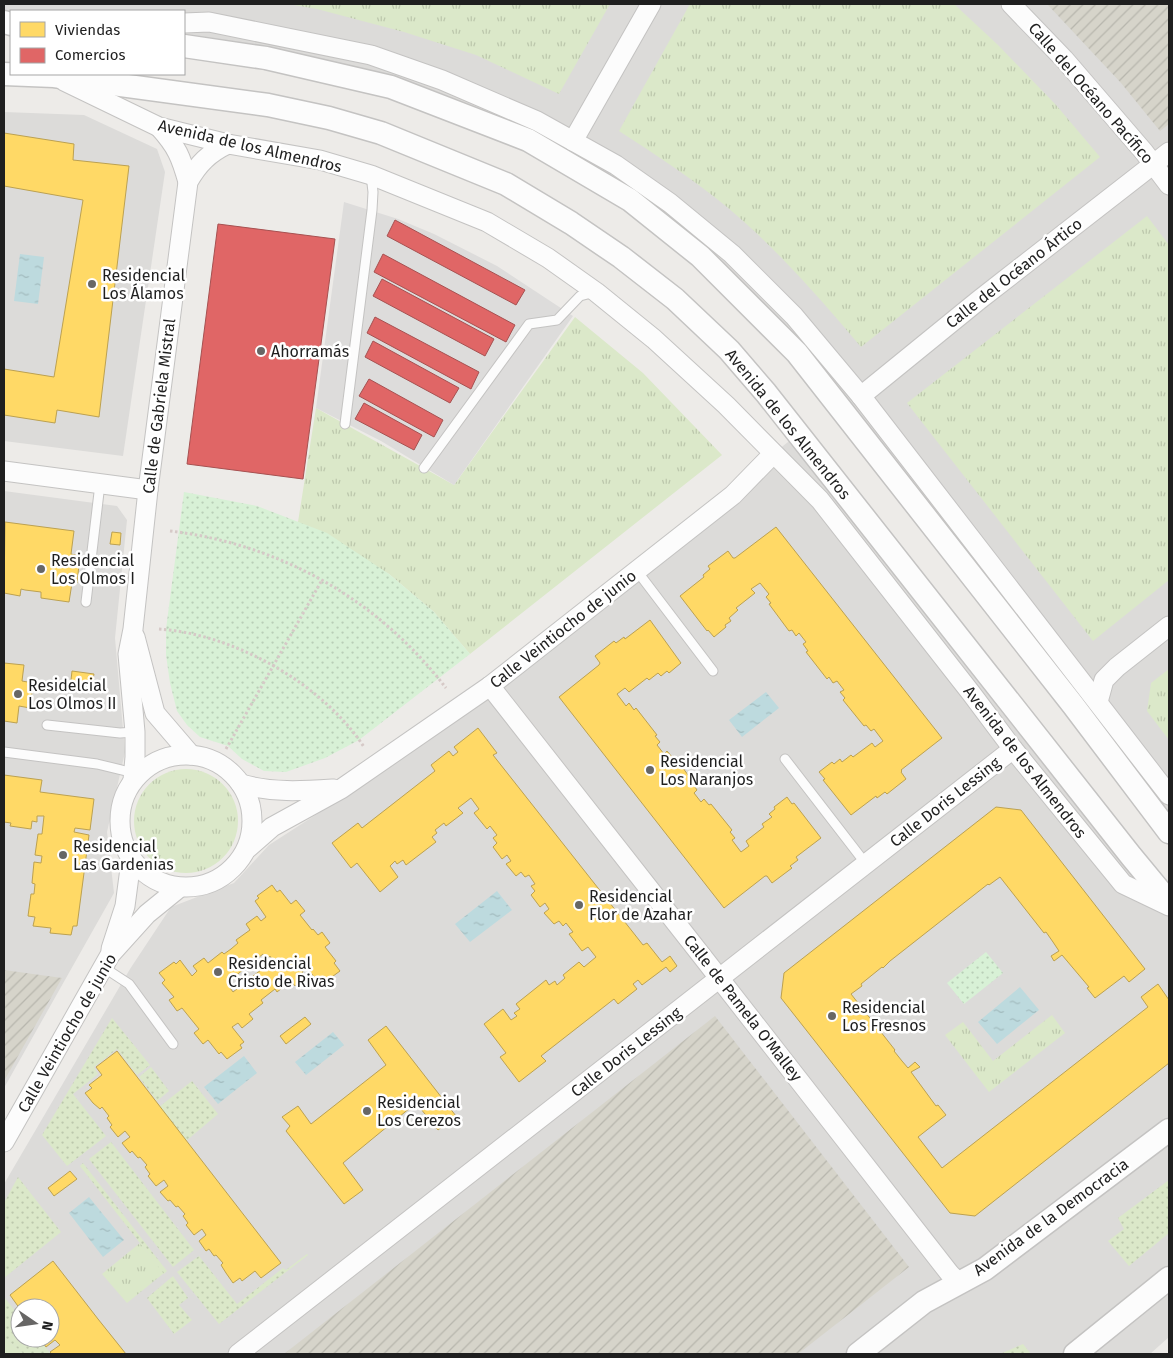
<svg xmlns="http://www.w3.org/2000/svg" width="1173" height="1358" viewBox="0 0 1173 1358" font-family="'Fira Sans',sans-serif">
<defs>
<pattern id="construction-furrows" width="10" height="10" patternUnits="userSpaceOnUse" patternTransform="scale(1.25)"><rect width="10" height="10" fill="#d6d4ca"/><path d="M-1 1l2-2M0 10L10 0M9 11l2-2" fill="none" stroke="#b7b6ad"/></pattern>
<pattern id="grass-tufts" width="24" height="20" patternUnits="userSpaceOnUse" patternTransform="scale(1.25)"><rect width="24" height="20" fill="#dbe8c9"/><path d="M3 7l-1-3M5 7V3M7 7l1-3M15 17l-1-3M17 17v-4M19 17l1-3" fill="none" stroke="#bcc7ac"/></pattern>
<pattern id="park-dots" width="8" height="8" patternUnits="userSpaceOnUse" patternTransform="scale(1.25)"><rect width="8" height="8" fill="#d8f1d6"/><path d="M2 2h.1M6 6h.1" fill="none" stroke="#b9ceb7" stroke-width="1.8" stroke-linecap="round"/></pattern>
<pattern id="garden-dots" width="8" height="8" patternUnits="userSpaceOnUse" patternTransform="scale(1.25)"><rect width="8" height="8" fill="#dbe8c9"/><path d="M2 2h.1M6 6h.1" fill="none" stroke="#bcc7ac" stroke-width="1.8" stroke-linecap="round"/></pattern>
<pattern id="water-ripples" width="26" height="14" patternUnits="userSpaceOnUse" patternTransform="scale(1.25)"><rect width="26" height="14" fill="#bddade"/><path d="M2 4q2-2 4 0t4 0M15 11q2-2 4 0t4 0" fill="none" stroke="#a2bbbe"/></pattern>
</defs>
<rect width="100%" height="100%" fill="#edebe8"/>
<g fill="#dcdbd9" fill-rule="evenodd">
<polygon points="4,4 1169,4 1169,832 843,410 630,200 391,87 184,46 184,11 11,11 11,24 4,22"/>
<polygon points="4,112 84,115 157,149 165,172 123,456 4,441"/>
<path d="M798 434 1169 902V1337L1150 1354H4V1184L130 969 171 907 234 883 269 845 348 794ZM20 1308H50V1338H20Z"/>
<polygon points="4,491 117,506 127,520 115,638 125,752 107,832 114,893 4,1088"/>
</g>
<g fill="url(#construction-furrows)">
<polygon points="1047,4 1169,4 1169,124 1160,131 1121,83"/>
<polygon points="4,970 62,978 4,1081"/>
<polygon points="715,1016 909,1267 798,1354 284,1354"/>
</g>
<g fill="url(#grass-tufts)">
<polygon points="288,4 610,4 559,94 476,55 404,32 317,9"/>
<path d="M690 4H954L998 45 1056 105 1100 157 861 347C819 297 777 249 727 207 693 179 656 155 619 131Z"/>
<polygon points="1147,216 1169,245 1169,580 1093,641 907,403"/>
<polygon points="575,317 643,373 722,455 470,654 434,612 389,574 298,522 316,408 454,485"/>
<polygon points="1169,669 1169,740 1147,711 1151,683"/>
<circle cx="186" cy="821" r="52"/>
<polygon points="1052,1015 1065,1033 989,1092 945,1035 963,1022 993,1061"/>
<polygon points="140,1243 164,1273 127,1303 102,1274"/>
<polygon points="4,1337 24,1354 4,1354"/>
</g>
<g fill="url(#park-dots)">
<polygon points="184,492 257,506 327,533 389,574 434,612 470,654 359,740 325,758 286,772 264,771 242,759 228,746 200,737 187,725 177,711 170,683 166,655 166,629"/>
<polygon points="986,952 1003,973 964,1004 947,983"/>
</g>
<g fill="url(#garden-dots)">
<polygon points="112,1018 150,1065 137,1075 117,1049 94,1067 98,1074 73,1094 106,1136 67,1166 42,1135"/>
<polygon points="151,1067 169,1091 157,1101 139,1077"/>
<polygon points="192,1081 218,1114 186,1141 159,1107"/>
<polygon points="111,1142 194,1250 173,1267 89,1159"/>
<polygon points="83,1163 167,1271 164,1274 80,1166"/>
<polygon points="18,1177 61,1232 4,1278 4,1203"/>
<polygon points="1169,1180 1169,1233 1129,1266 1108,1241 1124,1229 1118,1218"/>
<polygon points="307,1254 308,1255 219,1324 177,1272 199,1256 237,1304 283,1268 286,1270"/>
<polygon points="173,1276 188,1298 179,1305 192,1320 174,1334 147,1298"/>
<polygon points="4,1297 20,1317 20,1338 38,1338 51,1354 24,1354 4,1337"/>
<polygon points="1023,1344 1031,1354 1000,1354"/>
</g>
<polygon fill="#dddcdb" points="344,202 398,219 434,234 497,266 573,316 454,485 381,441 316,408"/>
<g fill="url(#water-ripples)">
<polygon points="20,254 44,257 38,304 14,301"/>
<polygon points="766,692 779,708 742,737 729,720"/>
<polygon points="497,891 512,910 470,942 455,924"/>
<polygon points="1020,987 1039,1010 997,1044 978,1022"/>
<polygon points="333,1032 344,1045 306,1075 295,1062"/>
<polygon points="244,1056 257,1073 218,1104 204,1087"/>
<polygon points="89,1197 124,1240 103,1257 69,1213"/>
</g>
<g fill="#ffd966" stroke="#bca151" fill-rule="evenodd">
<polygon points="4,133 74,144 73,160 129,166 99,417 57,410 55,423 4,415 4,369 54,377 83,200 4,186"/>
<polygon points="5,522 74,531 71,554 80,556 77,583 72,583 69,602 41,598 41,592 25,590 21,589 20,596 4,593"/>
<polygon points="776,527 942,738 901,770 902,771 901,772 906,779 887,794 885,792 877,798 876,796 851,815 823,780 825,779 819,772 832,762 834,764 840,759 842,762 851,755 853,757 872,743 875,747 883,741 874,729 871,731 866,725 864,726 843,700 845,698 840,692 844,690 837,681 833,683 829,677 827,679 806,652 808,651 803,644 806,642 799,633 796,636 792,630 789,631 769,604 771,603 766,597 769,594 760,583 751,589 755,593 736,608 738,610 729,618 731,621 725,625 726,627 714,637 708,630 707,631 680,596 704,577 703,575 710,569 708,566 728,551 733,558 735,558"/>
<polygon points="112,532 121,533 120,545 110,544"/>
<polygon points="650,620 681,663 669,673 667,671 661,676 658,673 649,680 647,678 629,692 625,688 617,694 626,706 629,703 634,710 636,708 657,735 655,736 660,742 657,745 664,754 667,751 672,757 674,756 694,783 693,784 697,790 694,793 701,802 704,799 709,805 711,804 732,830 730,832 735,838 732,840 741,852 749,846 746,841 764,827 762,824 772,817 769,814 775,809 774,807 787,797 792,804 794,803 821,838 796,857 798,860 790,866 792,868 772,883 767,876 765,876 724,908 559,697 599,665 600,663 595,656 614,641 616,643 624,637 625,639"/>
<polygon points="4,663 24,665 22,681 33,683 30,708 19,706 17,723 4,721"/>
<polygon points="72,671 94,674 92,685 81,683 80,690 70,689"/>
<polygon points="478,728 497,753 493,755 643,945 647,943 662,962 670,956 677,966 670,972 666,967 642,985 638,980 633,984 637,989 618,1004 614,999 541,1056 546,1061 519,1082 500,1057 506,1053 484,1024 503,1009 511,1020 517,1016 514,1013 520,1009 516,1004 546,980 549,985 555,981 557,985 565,978 563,975 579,962 584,967 596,957 588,947 582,951 569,934 573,932 566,923 563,926 559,921 554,924 544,913 549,909 545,903 540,907 531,895 535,891 531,886 535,884 529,875 525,877 521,872 516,876 506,864 511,861 507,855 502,859 493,847 497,843 493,838 497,835 490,826 487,829 474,813 479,809 471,798 458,808 463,813 446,826 444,823 435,830 437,833 432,837 436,842 406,865 403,860 397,864 395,861 390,866 398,877 380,892 357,863 351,868 332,843 358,823 362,828 435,771 431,765 449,751 453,756 458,752 454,747"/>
<polygon points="4,775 42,780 40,792 94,799 90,830 75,828 74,832 89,835 77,926 73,926 71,935 50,933 51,928 33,926 35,917 28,916 31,894 34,894 35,884 32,883 34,862 41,863 42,856 35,855 38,834 42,834 44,816 37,816 37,822 32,821 31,829 10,826 11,823 4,822"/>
<polygon points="996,807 1021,810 1145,969 1129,982 1124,976 1095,998 1087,988 1089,987 1062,955 1054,961 1051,956 1059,951 1053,942 1046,932 1044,933 1000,877 989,885 988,884 890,961 883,968 882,967 861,984 862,986 851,994 895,1050 894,1051 902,1061 908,1068 915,1062 920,1067 911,1072 936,1106 938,1105 946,1115 918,1137 942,1168 1148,1007 1141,997 1158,984 1169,1000 1169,1063 975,1216 950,1213 781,998 784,973"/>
<path d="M272 885 277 892 280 890 291 904 296 900 305 911 300 915 312 930 313 929 318 935 322 932 330 943 325 947 336 961 334 963 340 971 325 982 323 980 319 983 307 968 302 972 306 977 295 986 291 981 277 992 275 989 261 1000 263 1003 249 1014 253 1019 242 1028 238 1023 232 1027 244 1042 240 1045 242 1048 227 1059 221 1052 219 1054 208 1040 203 1044 194 1033 199 1029 182 1008 177 1011 169 1000 174 997 162 983 165 980 159 973 174 962 176 964 180 960 192 976 197 971 193 966 204 958 208 963 222 952 224 954 231 949 238 943 236 940 250 930 246 924 257 916 261 921 266 917 255 901 259 898 257 896ZM263 954 267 959 270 956 273 961 253 976 256 980 254 982 251 978 233 992 230 988 233 986 229 981Z"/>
<polygon points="305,1017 311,1024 286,1044 280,1036"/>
<polygon points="386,1026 456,1116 438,1130 416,1103 343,1163 363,1190 344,1204 286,1131 290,1126 282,1117 298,1106 311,1124 386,1065 368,1040"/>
<polygon points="117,1051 281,1263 261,1278 255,1271 242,1281 240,1278 233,1283 226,1273 221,1265 223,1263 216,1255 214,1256 209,1249 206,1251 199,1241 206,1235 202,1229 194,1235 186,1225 188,1223 183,1216 185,1214 178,1206 176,1207 170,1200 168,1201 160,1192 168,1186 164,1180 156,1186 148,1176 150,1174 145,1167 147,1165 140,1157 138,1158 132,1151 130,1153 122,1143 130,1137 125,1131 118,1137 110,1127 112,1125 107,1118 109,1116 102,1107 100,1109 93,1103 85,1093 92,1088 89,1085 102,1075 96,1067"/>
<polygon points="70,1171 77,1179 54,1196 48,1188"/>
<polygon points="53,1261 98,1319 126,1354 52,1354 50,1352 60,1345 55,1340 46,1347 39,1338 50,1338 50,1308 20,1309 10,1295"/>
</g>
<g fill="#e06666" stroke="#a65151">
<polygon points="395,220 525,290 516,305 387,236"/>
<polygon points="218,224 335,239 303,479 187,464"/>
<polygon points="383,254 515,325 506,342 374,272"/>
<polygon points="382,279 494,339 485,356 373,296"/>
<polygon points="375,317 479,372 471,389 367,333"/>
<polygon points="373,341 459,388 450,403 365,357"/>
<polygon points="369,379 443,420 434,437 359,396"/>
<polygon points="364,403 422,435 414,450 355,419"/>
</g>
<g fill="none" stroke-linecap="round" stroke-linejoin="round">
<defs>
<g id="service">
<polyline points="345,424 372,210 373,192 371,175"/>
<polyline points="424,468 529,324 557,320 580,296 595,292"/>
<polyline points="637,571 713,671"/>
<polyline points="86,602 100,484"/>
<polyline points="47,725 120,733 135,732"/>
<polyline points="4,752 97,764 134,773"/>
<polyline points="785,759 866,864"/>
<polyline points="103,967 129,984 173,1044"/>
</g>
<g id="minor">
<polyline points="1011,4 1064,59 1144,152 1169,185"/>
<polyline points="184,23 209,22 371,55 442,80 537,121 616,165 670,203 732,254 794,316 861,396 1169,795"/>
<polyline points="64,81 159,127 228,144 320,160 371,175 487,222 548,258 596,292 654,339 726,405 820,500 971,693 1013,749 1123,884 1169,906"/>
<path d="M159 127C177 147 181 157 188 182"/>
<polyline points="573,141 651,4"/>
<polyline points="861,396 979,300 1169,152"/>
<polyline points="4,471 148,490"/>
<polyline points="135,637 155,713 191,755"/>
<polyline points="490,686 698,951 950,1274 959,1283"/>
<polyline points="1098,702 1104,680 1117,667 1169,626"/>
<circle cx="186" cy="821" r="66"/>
<path d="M133 780 135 757V732L128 654 133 629 148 490 188 182C198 164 209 153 228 144"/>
<path d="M241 784C273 793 302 791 334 789"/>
<polyline points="248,848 272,827 341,789 490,686 733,495 773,454"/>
<polyline points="111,949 125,906 131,861"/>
<polyline points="4,1142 110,955 147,914 179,888"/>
<polyline points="238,1354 1013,749"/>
</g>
<g id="tertiary">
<polyline points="4,22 11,24"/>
<polyline points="184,46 266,58 391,87 528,140 630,200 700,256 797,353 1073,705 1169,832"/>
<polyline points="4,74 54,76 268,105 329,118 381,133 506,184 571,223 621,257 675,299 729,350 766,393 1131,856 1169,902"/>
<polyline points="858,1354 924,1302 985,1269 1169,1130"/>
<polyline points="1075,1354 1169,1278"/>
</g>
</defs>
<use href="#service" stroke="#c4c3c2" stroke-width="11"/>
<use href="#minor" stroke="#c4c3c2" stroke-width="21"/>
<use href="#tertiary" stroke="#c4c3c2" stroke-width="25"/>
<g stroke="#d6c9c7" stroke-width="3" stroke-dasharray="2.5 2.5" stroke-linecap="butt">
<path d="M170 531C280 544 379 600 446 688"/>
<path d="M159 629C234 634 323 684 364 747"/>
<polyline points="226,749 322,580"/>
</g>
<use href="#service" stroke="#fcfcfc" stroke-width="9"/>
<use href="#minor" stroke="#fcfcfc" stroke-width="19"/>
<use href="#tertiary" stroke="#fcfcfc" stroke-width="22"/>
</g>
<g fill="#676665" stroke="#fff" stroke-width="2">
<circle cx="92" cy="284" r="5"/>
<circle cx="261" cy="351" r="5"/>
<circle cx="41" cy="569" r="5"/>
<circle cx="18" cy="694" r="5"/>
<circle cx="650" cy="770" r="5"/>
<circle cx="63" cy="855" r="5"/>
<circle cx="579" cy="905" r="5"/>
<circle cx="218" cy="972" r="5"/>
<circle cx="832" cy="1016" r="5"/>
<circle cx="367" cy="1111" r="5"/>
</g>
<g text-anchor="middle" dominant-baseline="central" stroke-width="5" stroke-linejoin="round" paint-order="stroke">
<g font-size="16" fill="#1f1f1f" stroke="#fff">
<text transform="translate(1091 93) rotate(49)">Calle del Océano Pacífico</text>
<text transform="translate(250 146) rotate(13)">Avenida de los Almendros</text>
<text transform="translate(1014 273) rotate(-38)">Calle del Océano Ártico</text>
<text transform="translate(159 406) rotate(-83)">Calle de Gabriela Mistral</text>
<text transform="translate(788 424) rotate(51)">Avenida de los Almendros</text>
<text transform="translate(563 629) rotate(-38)">Calle Veintiocho de junio</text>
<text transform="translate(1025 762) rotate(52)">Avenida de los Almendros</text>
<text transform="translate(945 802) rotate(-38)">Calle Doris Lessing</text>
<text transform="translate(743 1008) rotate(52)">Calle de Pamela O'Malley</text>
<text transform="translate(67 1033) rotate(-60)">Calle Veintiocho de junio</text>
<text transform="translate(626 1052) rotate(-38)">Calle Doris Lessing</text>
<text transform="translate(1051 1217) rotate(-36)">Avenida de la Democracia</text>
</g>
<g font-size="16" fill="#1f1f1f" stroke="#fff" text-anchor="start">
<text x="102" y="275">Residencial<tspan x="102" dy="18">Los Álamos</tspan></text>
<text x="271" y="351">Ahorramás</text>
<text x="51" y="560">Residencial<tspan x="51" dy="18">Los Olmos I</tspan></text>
<text x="28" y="685">Residelcial<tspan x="28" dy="18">Los Olmos II</tspan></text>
<text x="660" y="761">Residencial<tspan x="660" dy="18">Los Naranjos</tspan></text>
<text x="73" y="846">Residencial<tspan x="73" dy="18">Las Gardenias</tspan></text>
<text x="589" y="896">Residencial<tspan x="589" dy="18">Flor de Azahar</tspan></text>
<text x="228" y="963">Residencial<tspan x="228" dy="18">Cristo de Rivas</tspan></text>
<text x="842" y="1007">Residencial<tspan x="842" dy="18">Los Fresnos</tspan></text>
<text x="377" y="1102">Residencial<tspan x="377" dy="18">Los Cerezos</tspan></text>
</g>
</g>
<rect width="1173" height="1358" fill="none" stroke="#1f1f1f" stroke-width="10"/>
<rect x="10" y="10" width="175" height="65" fill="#ffffff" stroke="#a5a5a5"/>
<rect x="20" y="22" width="25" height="15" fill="#ffd966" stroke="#a5a5a5"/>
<text x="55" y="35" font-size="15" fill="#1f1f1f">Viviendas</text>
<rect x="20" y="48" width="25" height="15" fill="#e06666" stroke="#a5a5a5"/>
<text x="55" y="60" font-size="15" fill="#1f1f1f">Comercios</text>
<g transform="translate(35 1323) rotate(103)"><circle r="24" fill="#ffffff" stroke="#a5a5a5"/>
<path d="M0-4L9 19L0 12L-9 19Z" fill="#676665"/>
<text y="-8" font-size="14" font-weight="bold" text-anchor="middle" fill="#1f1f1f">N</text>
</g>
</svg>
